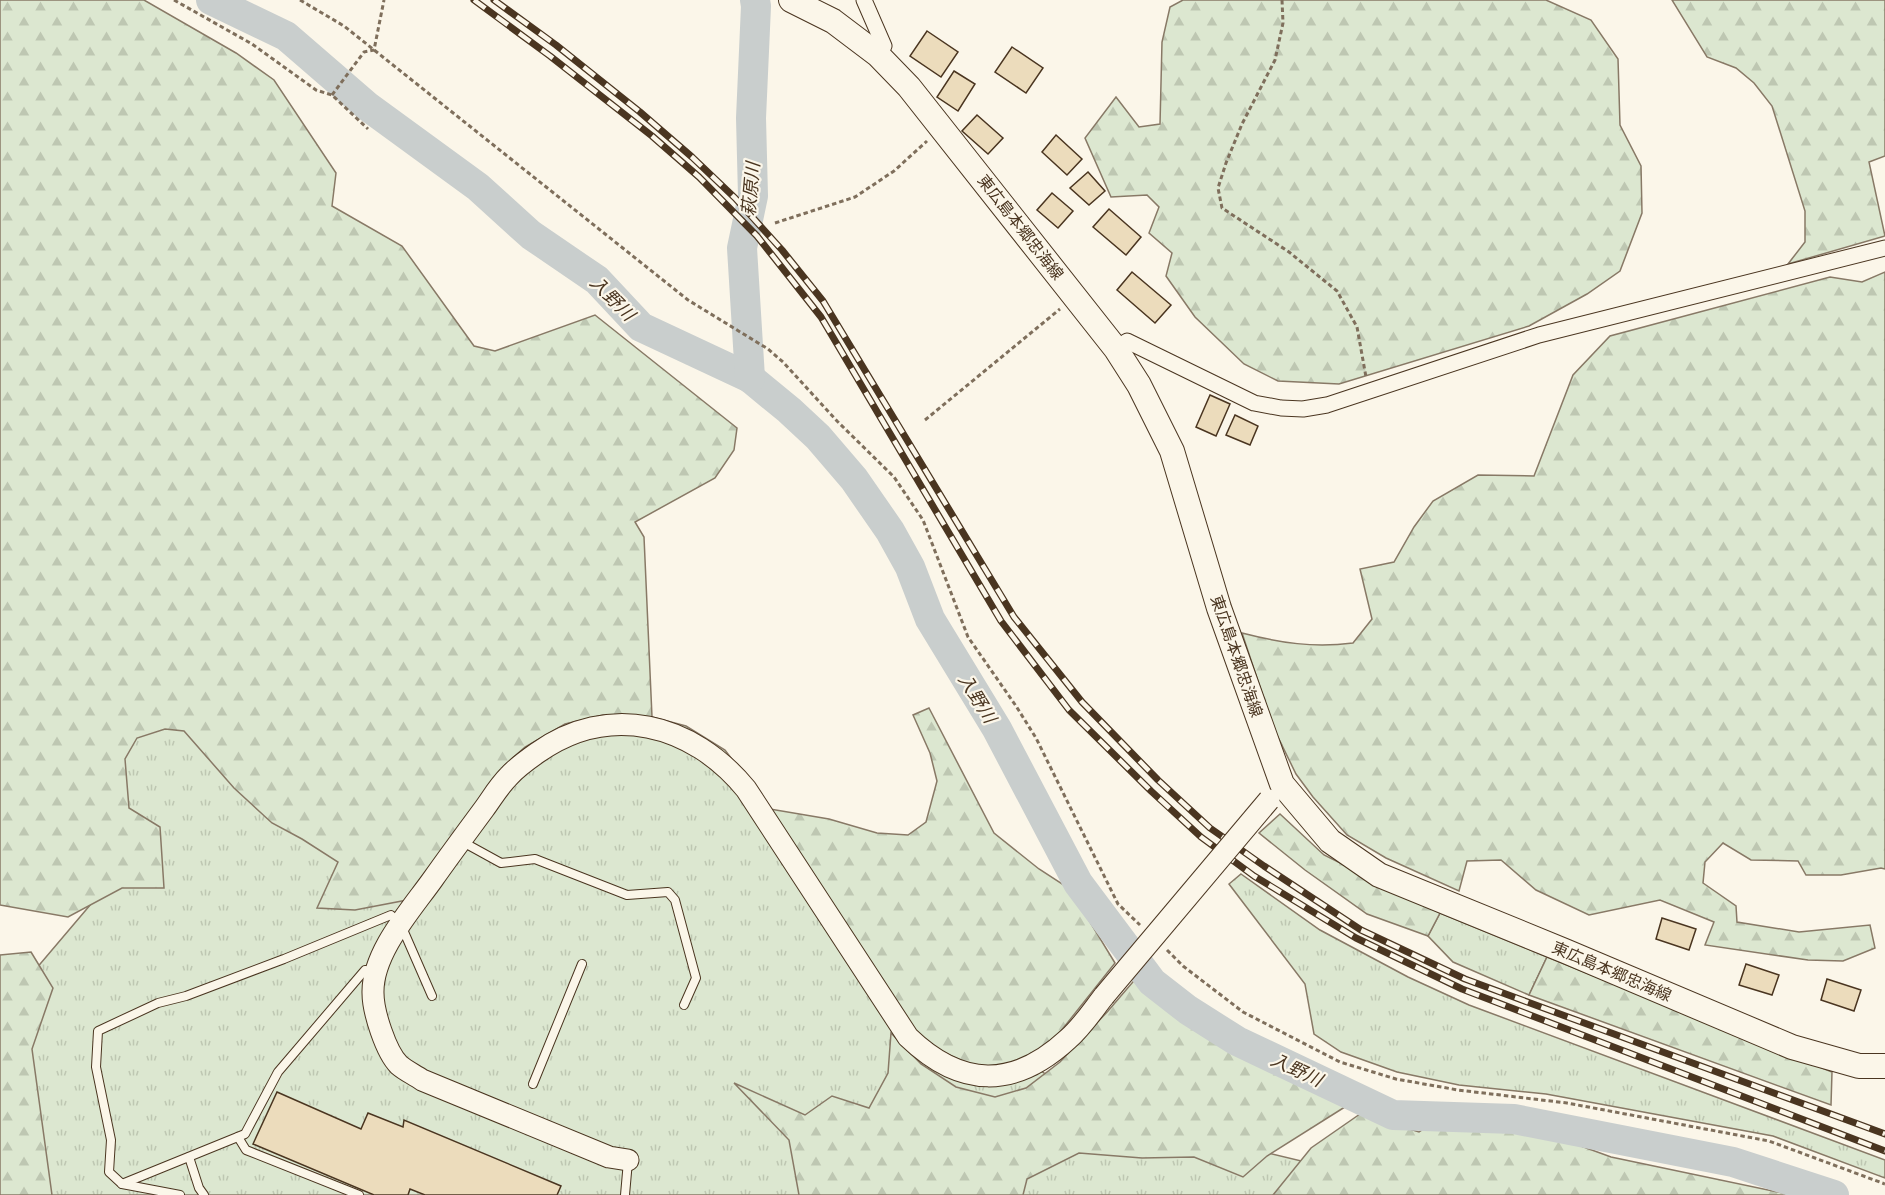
<svg xmlns="http://www.w3.org/2000/svg" width="1885" height="1195" viewBox="0 0 1885 1195" font-family="Manrope,'Noto Sans JP',sans-serif">
<defs>
<pattern id="grass-tufts" width="24" height="20" patternUnits="userSpaceOnUse" patternTransform="scale(1.5)"><rect width="24" height="20" fill="#dce7d0"/><path d="M3 7l-1-3M5 7V3M7 7l1-3M15 17l-1-3M17 17v-4M19 17l1-3" fill="none" stroke="#bec7b2"/></pattern>
<pattern id="forest-firs" width="22" height="20" patternUnits="userSpaceOnUse" patternTransform="scale(1.5)"><rect width="22" height="20" fill="#dce7d0"/><path d="M5 1l3.5 6h-7zM16 11l3.5 6h-7z" fill="#bec7b2"/></pattern>
</defs>
<rect width="100%" height="100%" fill="#fbf6e9"/>
<g fill="url(#grass-tufts)" stroke="#887966" stroke-width="1.5">
<polygon points="561,704 652,717 686,726 725,750 770,809 945,1000 1097,1112 1443,1195 0,1195 7,1003 130,858 102,737 171,711"/>
<polygon points="1241,874 1320,930 1408,977 1469,1005 1885,1160 1885,1178 1773,1136 1546,1094 1459,1085 1397,1072 1341,1052 1314,1034 1305,984 1229,884"/>
<polygon points="1440,913 1547,957 1529,995 1453,962 1428,936"/>
</g>
<g fill="url(#forest-firs)" stroke="#887966" stroke-width="1.5">
<polygon points="0,0 144,0 236,53 274,80 336,173 332,206 402,246 474,346 495,351 595,315 737,428 734,450 715,478 635,522 644,537 652,717 603,715 565,724 525,747 504,766 407,900 355,910 317,908 338,862 302,839 272,823 234,788 184,731 165,729 137,738 125,759 129,808 160,827 164,888 122,888 68,917 0,905"/>
<polygon points="1183,0 1546,0 1591,20 1618,59 1620,125 1641,166 1642,213 1620,271 1587,294 1529,326 1339,384 1278,381 1244,364 1195,317 1166,276 1172,253 1149,233 1159,207 1147,195 1111,197 1085,138 1116,97 1139,127 1160,124 1162,42 1170,7"/>
<polygon points="1672,0 1885,0 1885,156 1869,162 1885,236 1788,264 1805,242 1805,211 1772,106 1754,83 1736,68 1707,57"/>
<path d="M1885 272V869L1881 868 1841 875H1806L1798 861 1751 860 1723 843 1705 862 1703 883 1736 906 1737 922 1799 932 1870 925 1875 948 1843 961 1808 960 1705 945 1714 922 1660 900 1589 915 1536 890 1501 860 1467 861 1459 891 1386 858 1347 835 1313 797 1296 774 1274 729 1242 633C1281 643 1313 648 1353 643L1372 619 1360 569 1394 562 1414 527 1433 501 1478 475 1534 476 1573 375 1610 336 1830 277 1862 282Z"/>
<polygon points="929,708 994,833 1039,869 1070,889 1115,963 1049,1046 1014,1066 974,1066 931,1047 906,1020 770,809 829,819 877,833 908,835 926,822 937,781 930,753 913,715"/>
<polygon points="1280,814 1324,855 1440,913 1428,936 1367,914 1305,870 1259,833"/>
<polygon points="31,952 53,988 32,1049 52,1195 0,1195 0,955"/>
<polygon points="1547,957 1832,1072 1831,1105 1529,995"/>
<polygon points="1138,976 1203,1034 1289,1079 1348,1105 1267,1156 1243,1177 1194,1157 1142,1158 1079,1153 1027,1179 1023,1195 799,1195 789,1140 734,1083 805,1115 832,1096 869,1108 888,1073 891,1033 921,1064 956,1087 995,1097 1026,1088 1060,1062 1108,1011"/>
<polygon points="1360,1114 1419,1132 1437,1120 1475,1118 1529,1127 1611,1157 1792,1195 1273,1195 1311,1148"/>
</g>
<g fill="none" stroke-linecap="round" stroke-linejoin="round">
<g stroke="#c9cecd" stroke-width="30">
<polyline points="211,0 286,36 367,106 478,187 531,235 597,280 641,327 750,378 789,410 818,437 854,479 890,531 910,567 930,619 997,729 1078,883 1152,982 1188,1010 1237,1041 1393,1115 1514,1119 1733,1162 1834,1195"/>
<polyline points="750,378 742,248 753,196 751,118 756,6 755,0"/>
</g>
</g>
<g fill="#ecdcbc" stroke="#4a3520" stroke-width="1.5">
<polygon points="927,31 958,52 941,77 910,56"/>
<polygon points="1012,47 1043,68 1026,93 995,72"/>
<polygon points="954,71 975,84 958,111 937,97"/>
<polygon points="977,115 1003,138 988,154 962,131"/>
<polygon points="1056,135 1082,159 1067,175 1042,152"/>
<polygon points="1088,172 1105,191 1089,205 1070,188"/>
<polygon points="1052,193 1073,211 1058,228 1037,210"/>
<polygon points="1109,209 1141,237 1126,255 1093,227"/>
<polygon points="1132,272 1171,305 1155,323 1117,290"/>
<polygon points="1210,395 1230,404 1216,436 1196,427"/>
<polygon points="1235,415 1258,426 1250,445 1226,435"/>
<polygon points="1662,918 1696,929 1689,950 1656,939"/>
<polygon points="1746,964 1779,975 1772,995 1739,985"/>
<polygon points="1827,979 1861,990 1854,1011 1821,1000"/>
<polygon points="277,1092 361,1129 368,1113 403,1127 404,1120 561,1186 557,1195 425,1195 410,1189 408,1195 374,1195 253,1144"/>
</g>
<g fill="none" stroke-linecap="round" stroke-linejoin="round">
<defs>
<g id="lane">
<polyline points="461,841 501,863 535,859 627,895 668,892 675,900 696,978 684,1005"/>
<polyline points="374,972 365,970 278,1072 245,1134 122,1184 109,1172 111,1140 96,1067 98,1031 158,1003 186,996 284,959 391,915 401,925 432,996"/>
<polyline points="533,1084 582,964"/>
<polyline points="238,1137 246,1150 359,1195"/>
<polyline points="189,1157 199,1188 204,1195"/>
<polyline points="122,1184 180,1195"/>
<polyline points="625,1195 628,1161"/>
</g>
<g id="street">
<polyline points="864,0 884,46 878,55"/>
<polyline points="1116,349 1127,341 1254,403 1281,408 1303,409 1327,405 1539,335 1885,248"/>
</g>
<path id="secondary" d="M628 1160 609 1157 422 1080C415 1075 406 1071 399 1065 386 1052 373 1012 373 993 372 953 411 910 433 879 450 855 467 832 484 809 492 798 499 786 509 776 517 767 527 760 537 753 609 702 692 723 746 789L908 1037C961 1088 1014 1089 1068 1039 1082 1027 1093 1010 1104 996"/>
<polyline id="primary" points="791,0 833,21 878,55 909,87 1116,349 1139,385 1172,451 1219,608 1282,784 1330,841 1379,875 1565,951 1792,1047 1859,1066 1885,1066"/>
</defs>
<use href="#lane" stroke="#4a3520" stroke-width="10"/>
<use href="#street" stroke="#4a3520" stroke-width="17"/>
<use href="#secondary" stroke="#4a3520" stroke-width="23"/>
<use href="#primary" stroke="#4a3520" stroke-width="26"/>
<g stroke="#7f6f5c" stroke-width="3" stroke-dasharray="4.5 3" stroke-linecap="butt">
<polyline points="174,0 252,44 316,90 332,95 368,129"/>
<polyline points="300,0 344,26 688,300 768,349 783,362 837,421 894,477 923,520 968,637 1016,706 1036,738 1118,904 1140,925"/>
<polyline points="1282,0 1283,23 1275,60 1242,124 1226,163 1218,188 1222,208 1289,252 1337,291 1357,327 1366,377"/>
<polyline points="332,95 364,52 374,50 384,0"/>
<polyline points="775,223 855,197 894,171 927,141"/>
<polyline points="925,420 1060,309"/>
<polyline points="1167,950 1183,966 1243,1012 1340,1062 1396,1079 1458,1090 1567,1103 1769,1141 1885,1184"/>
</g>
<use href="#lane" stroke="#fbf6e9" stroke-width="8"/>
<use href="#street" stroke="#fbf6e9" stroke-width="15"/>
<use href="#secondary" stroke="#fbf6e9" stroke-width="21"/>
<use href="#primary" stroke="#fbf6e9" stroke-width="24"/>
<defs>
<g id="rail">
<polyline points="474,0 550,56 652,136 699,177 757,236 821,317 1001,621 1069,710 1151,791 1201,837 1254,876 1356,938 1462,989 1885,1151"/>
<polyline points="494,0 556,45 640,112 692,157 735,198 782,250 823,301 1014,617 1082,702 1158,780 1210,828 1264,866 1361,930 1465,979 1885,1134"/>
</g>
</defs>
<use href="#rail" stroke="#4a3520" stroke-width="7"/>
<use href="#rail" stroke="#fbf6e9" stroke-width="4.5" stroke-dasharray="14" stroke-linecap="butt"/>
<defs>
<polyline id="secondary-bridge" points="1104,996 1269,800"/>
</defs>
<use href="#secondary-bridge" stroke="#4a3520" stroke-width="23" stroke-linecap="butt"/>
<use href="#secondary-bridge" stroke="#fbf6e9" stroke-width="21"/>
</g>
<g text-anchor="middle" dominant-baseline="central" stroke-width="4.5" stroke-linejoin="round" paint-order="stroke">
<g font-size="16" fill="#4a3520" stroke="#fbf6e9">
<text transform="translate(1021 227) rotate(52)">東広島本郷忠海線</text>
<text transform="translate(1237 656) rotate(71)">東広島本郷忠海線</text>
<text transform="translate(1612 971) rotate(23)">東広島本郷忠海線</text>
</g>
<g font-size="18" font-style="italic" fill="#4a3520" stroke="#fbf6e9">
<text transform="translate(750 189) rotate(-85)">萩原川</text>
<text transform="translate(613 298) rotate(45)">入野川</text>
<text transform="translate(978 698) rotate(58)">入野川</text>
<text transform="translate(1297 1069) rotate(25)">入野川</text>
</g>
</g>
</svg>
